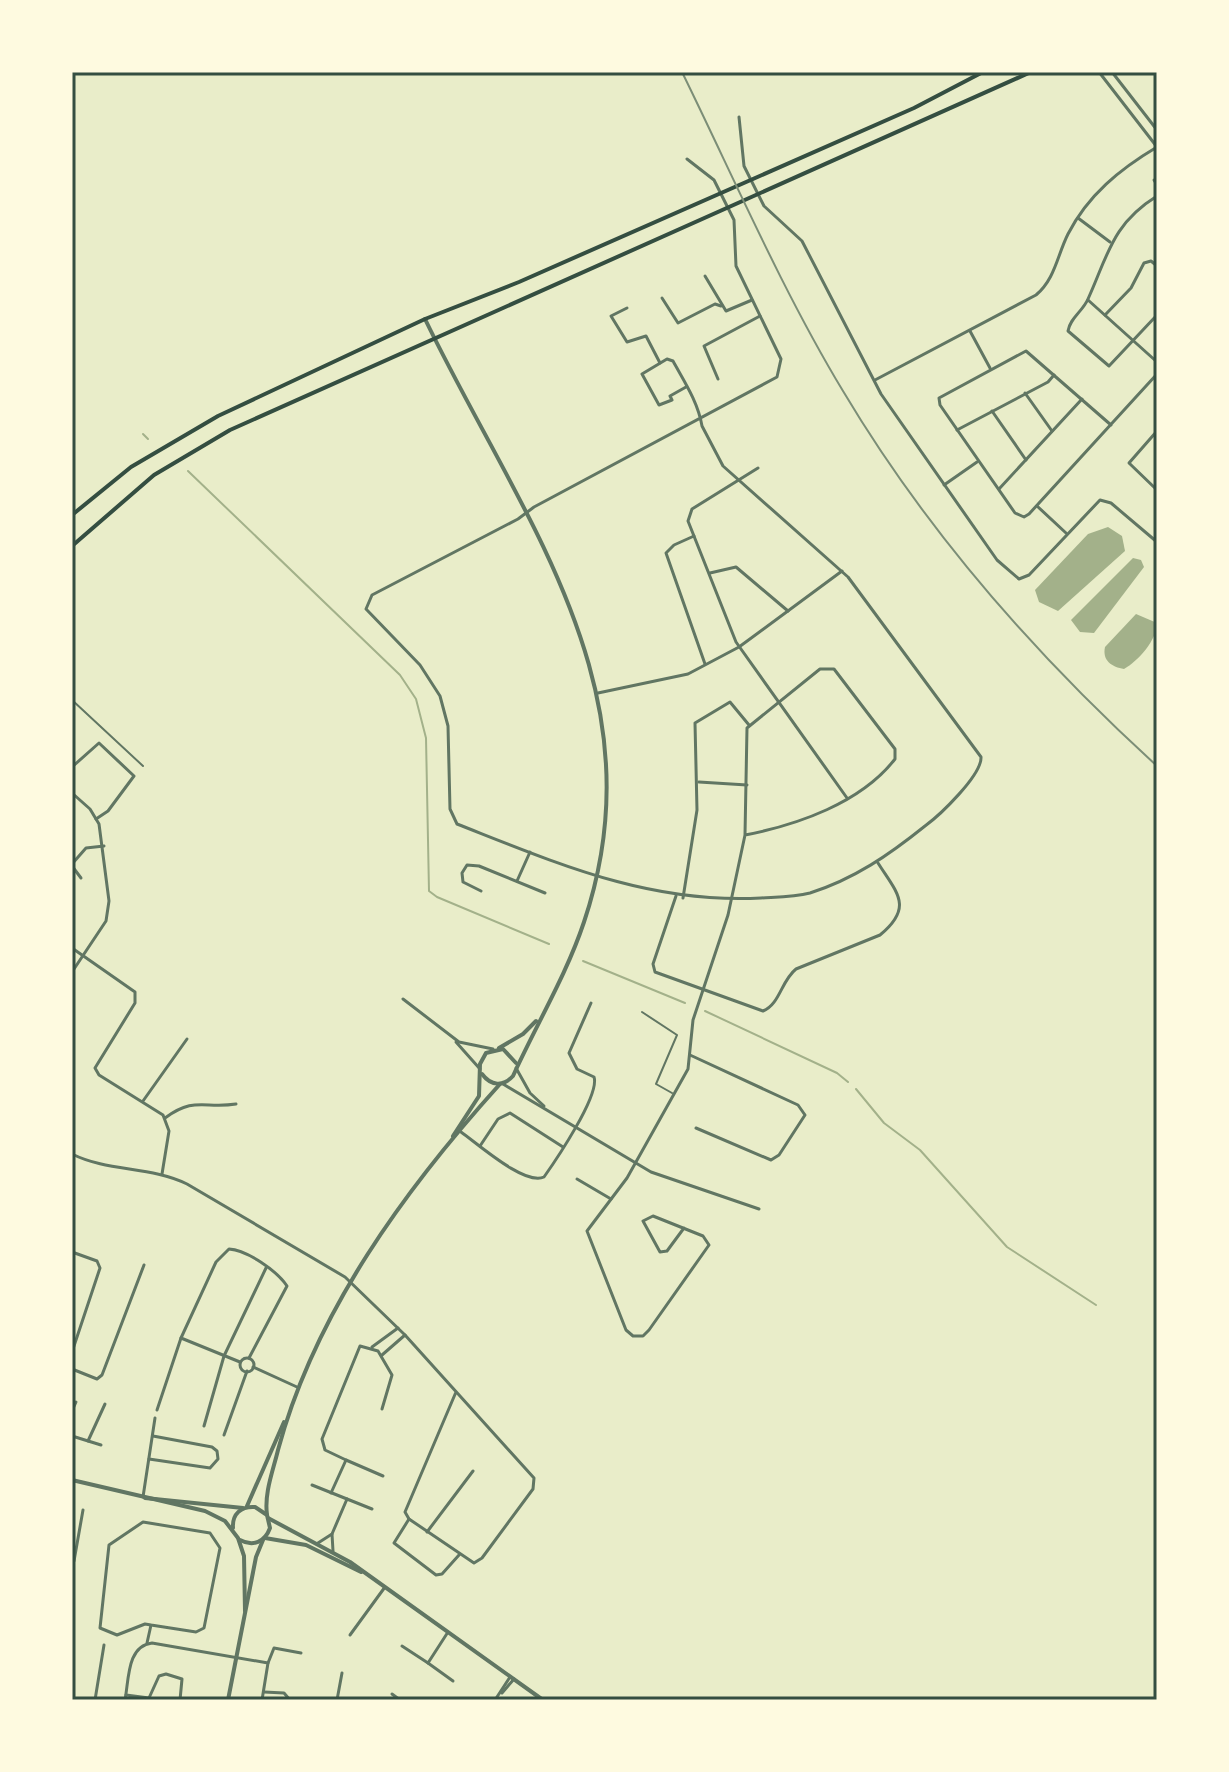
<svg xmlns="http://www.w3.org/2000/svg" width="1229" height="1772" viewBox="0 0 1229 1772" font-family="'Titillium Web',sans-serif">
<rect width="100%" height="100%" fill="#e9edc9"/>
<g fill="#a3b18a">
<polygon points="1108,527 1122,536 1125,551 1058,611 1039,602 1035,590 1088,534"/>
<polygon points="1133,558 1141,560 1144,567 1094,633 1080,632 1071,620"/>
<path d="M1136 614 1157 623C1157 640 1138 661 1124 669 1112 667 1102 661 1105 647Z"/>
</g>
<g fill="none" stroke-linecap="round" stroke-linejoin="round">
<g stroke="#a3b18a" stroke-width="2">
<polyline points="143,434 148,439"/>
<polyline points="188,471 400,675 416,699 426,738 429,891 437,897 549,944"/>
<polyline points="583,961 685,1003"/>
<polyline points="705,1011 837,1073 848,1082"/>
<polyline points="856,1089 884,1123 920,1150 1007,1247 1096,1305"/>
</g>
<g stroke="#617663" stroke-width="2">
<polyline points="72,700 143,766"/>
<polyline points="642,1012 677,1035 656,1084 672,1093"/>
</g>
<g stroke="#617663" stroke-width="3">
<polyline points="1099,72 1157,147"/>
<polyline points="1112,72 1157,130"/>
<polyline points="739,117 744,166 764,206 802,241 881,394 997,560 1019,579 1029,575 1100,500 1111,503 1157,542"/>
<polyline points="1154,180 1157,185"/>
<path d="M1157 196C1112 224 1108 255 1088 299 1083 311 1070 318 1068 331L1109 366 1157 315"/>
<polyline points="1078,218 1110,242"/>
<polyline points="705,276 726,311 752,300"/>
<polyline points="662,298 678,323 715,304 721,306"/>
<polyline points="1088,300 1157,362"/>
<polyline points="627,308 611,316 627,342 646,336 660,363"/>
<polyline points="1105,315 1131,288 1144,263 1151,261 1157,266"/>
<polyline points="970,331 990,368"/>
<polyline points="718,379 704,346 760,316"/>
<path d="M875 380 1036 295C1055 279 1057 256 1068 234 1088 195 1120 169 1157 147"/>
<path d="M686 387 670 396 672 400 659 405 642 374 667 359 673 361C684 381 698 402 702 426L723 466 848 577 981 757C982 775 940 815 925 826 889 855 854 879 810 893 794 897 777 897 761 898 649 904 559 864 457 824L450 809 448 726 440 696 420 665 366 609 372 595 518 519 534 507 777 377 781 359 736 266 734 220 714 180 687 159"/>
<polyline points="1025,393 1052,431"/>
<polyline points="992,411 1026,460"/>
<polyline points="1111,425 1026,351 939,398 940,405 1015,513 1024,517 1029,514 1157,374"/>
<polyline points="957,430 1048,382 1054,375"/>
<polyline points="1157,431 1129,463 1157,490"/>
<polyline points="758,468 692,509 688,521 736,642 847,798"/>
<polyline points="944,485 977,462"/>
<polyline points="999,489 1082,399"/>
<polyline points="1037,506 1066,533"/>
<polyline points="694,536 674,545 666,553 705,664"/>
<polyline points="710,573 736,567 788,611"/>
<polyline points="598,693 688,674 739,647 842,571"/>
<polyline points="72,767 99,743 134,776 108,811 96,819"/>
<polyline points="699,782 747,785"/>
<polyline points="72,793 90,809 99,824 109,901 106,921 72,972"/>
<polyline points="72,864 86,848 104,846"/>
<polyline points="72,866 81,878"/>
<polyline points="517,881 530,852"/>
<polyline points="481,891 463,882 462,873 467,865 479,866 545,893"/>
<path d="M676 896 653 964 655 972 763 1011C780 1004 781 981 796 969L880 935C914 907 897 893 878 863"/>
<polyline points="683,898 697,810 695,723 730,702 749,725"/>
<polyline points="72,948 135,992 135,1003 95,1068 99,1075 163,1115 169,1131 162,1174"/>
<polyline points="403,999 459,1042 493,1049"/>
<polyline points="456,1042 480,1069"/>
<polyline points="690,1055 798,1105 805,1115 779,1155 771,1160 696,1128"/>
<polyline points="516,1068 530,1093 544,1106"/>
<polyline points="503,1084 651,1172 759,1209"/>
<polyline points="143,1101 187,1039"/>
<path d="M165 1118C195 1096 204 1109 236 1104"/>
<path d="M461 1132C478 1144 525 1186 544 1177 556 1160 600 1095 594 1077L577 1069 569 1053 591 1003"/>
<polyline points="480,1146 498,1119 510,1113 563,1147"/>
<path d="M72 1154C108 1172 150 1166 187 1184L345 1277 405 1335 534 1478 533 1489 482 1558 474 1563 409 1519 405 1512 456 1392"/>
<polyline points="577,1179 611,1199"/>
<path d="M684 1228 667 1251 660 1252 643 1221 653 1216 703 1236 709 1245 649 1330 643 1336H633L626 1330 587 1231 627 1178 688 1069 693 1020 728 915 745 835 747 728 820 669H834L895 749V759C861 803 797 825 745 835"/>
<polyline points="72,1252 97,1261 100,1268 72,1352"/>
<polyline points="372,1347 398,1328"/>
<polyline points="382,1355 405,1335"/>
<circle cx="247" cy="1365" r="7"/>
<path d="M240 1362 181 1338 216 1262 229 1249C247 1250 277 1271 287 1286L249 1358"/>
<polyline points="253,1367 297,1387"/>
<polyline points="72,1369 97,1379 102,1375 144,1265"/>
<polyline points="157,1410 181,1338"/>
<polyline points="72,1411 76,1402"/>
<polyline points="204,1426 224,1356 266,1268"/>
<polyline points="224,1435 247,1371"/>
<polyline points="72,1436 101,1445"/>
<polyline points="88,1441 105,1404"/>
<polyline points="149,1459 210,1468 218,1459 217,1451 212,1447 153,1436"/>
<polyline points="346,1460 383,1476"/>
<polyline points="312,1485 347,1499"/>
<polyline points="331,1493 346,1460 325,1450 322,1439 360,1346 378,1351 392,1375 382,1409"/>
<polyline points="143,1497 155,1418"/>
<polyline points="409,1519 394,1543 436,1575 442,1574 459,1555"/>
<polyline points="427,1532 473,1471"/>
<polyline points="332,1534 333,1551"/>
<polyline points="318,1543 332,1534 347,1499 372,1509"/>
<polyline points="72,1561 72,1576"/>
<polyline points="74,1561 83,1510"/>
<polyline points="350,1635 385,1587"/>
<polyline points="147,1643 151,1625 145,1624 117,1635 100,1628 109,1545 143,1522 210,1533 220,1548 204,1628 196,1632 151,1625"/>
<polyline points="402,1646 428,1663 448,1632"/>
<polyline points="268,1663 274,1648 301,1653"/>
<polyline points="428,1663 453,1681"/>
<polyline points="264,1692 284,1693 290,1700"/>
<polyline points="502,1693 514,1679"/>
<polyline points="392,1694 400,1700"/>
<polyline points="126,1695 149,1698 159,1676 166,1674 182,1679 180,1700"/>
<polyline points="95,1700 104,1645"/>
<path d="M125 1700C129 1679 127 1646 152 1643L268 1663 262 1700"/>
<polyline points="337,1700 342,1673"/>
<polyline points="495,1700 510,1677"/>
</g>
<g stroke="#617663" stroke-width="4">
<path d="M425 319C521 518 662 689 584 922 566 976 536 1025 513 1076 503 1087 491 1086 482 1074"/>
<polyline points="499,1048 523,1034 536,1021"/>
<polyline points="453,1136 479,1096 480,1064 486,1053 503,1049 516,1063"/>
<polyline points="72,1480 205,1511 225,1521 238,1538 244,1556 245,1611"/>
<polyline points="145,1498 243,1508"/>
<polyline points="247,1506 284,1422"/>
<path d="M267 1515C264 1493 273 1471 278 1450 315 1312 406 1188 500 1084"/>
<polyline points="268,1518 350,1562 543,1700"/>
<path d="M233 1528C232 1514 241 1506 255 1507L267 1515 270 1528C265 1542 253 1547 240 1540"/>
<polyline points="265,1538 306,1545 361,1572"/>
<polyline points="228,1700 256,1557 263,1540"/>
</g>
<g stroke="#344e41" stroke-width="4">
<polyline points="72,515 131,467 218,416 425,319 519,282 914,108 983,72"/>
<polyline points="72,546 154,475 230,430 1031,72"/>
</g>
<path stroke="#7c8e77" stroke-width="2" d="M682 72C734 178 782 290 843 391 927 532 1036 656 1157 766"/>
</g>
<rect width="1229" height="1772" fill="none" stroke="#fefae0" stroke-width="148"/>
<rect x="74" y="74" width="1081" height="1624" fill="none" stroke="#344e41" stroke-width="3"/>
</svg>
